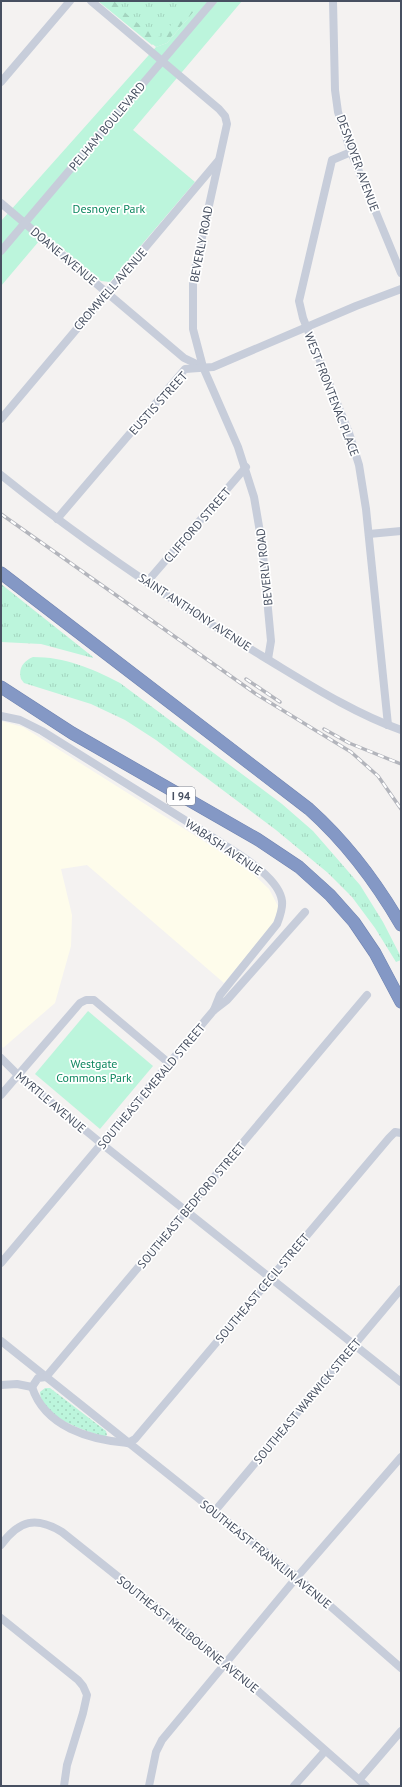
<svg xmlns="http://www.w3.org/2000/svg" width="402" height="1787" viewBox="0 0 402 1787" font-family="'PT Sans',sans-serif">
<defs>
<pattern id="grass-tufts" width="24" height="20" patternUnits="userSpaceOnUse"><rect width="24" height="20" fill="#bcf5dc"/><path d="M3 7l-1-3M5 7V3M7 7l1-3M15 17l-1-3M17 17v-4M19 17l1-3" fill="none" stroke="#a3d4bf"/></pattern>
<pattern id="forest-firs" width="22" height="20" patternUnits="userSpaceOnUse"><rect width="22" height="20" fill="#bcf5dc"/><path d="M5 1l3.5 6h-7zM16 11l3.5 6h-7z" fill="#a3d4bf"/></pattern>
<pattern id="garden-dots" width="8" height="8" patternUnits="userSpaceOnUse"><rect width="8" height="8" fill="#bcf5dc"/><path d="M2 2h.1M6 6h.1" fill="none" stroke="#a3d4bf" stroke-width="1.8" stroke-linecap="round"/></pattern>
</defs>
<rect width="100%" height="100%" fill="#f4f2f1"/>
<polygon fill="#fefceb" points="1,721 23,727 248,869 269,889 279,908 272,925 224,983 87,865 61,869 72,915 71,946 55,1003 3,1048 1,1045"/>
<g fill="url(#grass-tufts)">
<polygon points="100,1 203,1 167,43 156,47"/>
<polygon points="1,584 93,657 93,658 41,644 1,642"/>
<path d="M33 657C65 657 91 668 120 683L282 804 313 831 360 885 383 922 401 957V960L396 962 375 928 352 897 328 873 276 830 156 740 125 720 91 704 24 683 21 679C18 669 23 661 33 657Z"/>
</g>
<g fill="url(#forest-firs)">
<path d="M98 1H114C126 14 142 31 161 32L157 40 152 45Z"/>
<polygon points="191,1 204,1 164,44 160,38"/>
</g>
<g fill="#bcf5dc">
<polygon points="203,1 242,1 133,130 195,182 110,282 101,281 45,234 1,286 1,221 156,47 167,43"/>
<polygon points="88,1011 153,1066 100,1129 35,1074"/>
</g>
<path fill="url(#garden-dots)" d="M45 1388H50L106 1431 107 1435 105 1437C86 1431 40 1417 40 1392Z"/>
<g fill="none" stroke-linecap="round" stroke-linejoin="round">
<defs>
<g id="highway">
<path d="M1 573 309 809C347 843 376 882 401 925"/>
<polyline points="1,687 72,733 257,839 299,867 330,895 354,922 375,953 401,1002"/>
</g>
</defs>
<use href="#highway" stroke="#6f83b1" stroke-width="13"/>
<g stroke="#c7cdda" stroke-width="8">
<polyline points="91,1 219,109 225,116 227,124 193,278 193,329 203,367 238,447 254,497 262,544 271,641 268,659"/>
<polyline points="333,1 335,90 338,112 351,152 401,273"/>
<polyline points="1,82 70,1"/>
<polyline points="351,152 332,160 299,301 303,318 349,433 359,465 366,509 388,725"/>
<polyline points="1,203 184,358 203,367"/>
<polyline points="1,251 213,1"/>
<polyline points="1,419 218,161"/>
<path d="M1 475C84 542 172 601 262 656 307 683 351 712 401 730"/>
<polyline points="57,519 185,369 213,367 356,306 401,289"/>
<polyline points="369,534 401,531"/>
<polyline points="147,582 246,467"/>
<path d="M1 716 20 720 42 731 220 842C238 854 279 877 282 901 283 909 280 916 277 924L220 995 214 1010"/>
<polyline points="1,1058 18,1075 102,1144 401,1382"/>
<polyline points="1,1095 80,1003 86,1000 94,1000 170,1064"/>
<polyline points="1,1263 214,1010 227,1000 305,912"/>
<polyline points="1,1341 297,1577 401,1668"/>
<polyline points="1,1385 17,1384 32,1387 38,1378 46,1377 367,995"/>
<path d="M32 1387C45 1427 90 1440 128 1443"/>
<polyline points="128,1443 135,1439 389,1138 395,1132 401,1133"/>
<polyline points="214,1512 401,1289"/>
<path d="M1 1545C19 1520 36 1516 62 1532L226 1663 366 1786"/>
<polyline points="1,1618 78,1680 83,1686 87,1695 83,1713 67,1765 64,1786"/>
<polyline points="359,1780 401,1731"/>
<polyline points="149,1786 156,1752 162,1740 297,1577 401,1457"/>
<polyline points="294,1786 325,1751"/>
</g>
<use href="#highway" stroke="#8498c5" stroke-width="12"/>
<defs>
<g id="rail">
<polyline points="1,514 256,694 351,752 378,776 401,809"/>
<polyline points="246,679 280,702"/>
<polyline points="324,729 349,743 401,764"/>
</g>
</defs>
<use href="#rail" stroke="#b3b5bc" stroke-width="3.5"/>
<use href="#rail" stroke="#fff" stroke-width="2" stroke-dasharray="6" stroke-linecap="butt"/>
</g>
<g text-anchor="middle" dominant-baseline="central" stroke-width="3.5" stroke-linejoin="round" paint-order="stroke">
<rect fill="#fff" stroke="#7e8490" stroke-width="1" x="167" y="787" width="28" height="18" rx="3"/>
<g font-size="11" font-weight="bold" fill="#475061">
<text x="181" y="796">I 94</text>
</g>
<g font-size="12" fill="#475061" stroke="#fff">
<text transform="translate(107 126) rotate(-50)">PELHAM BOULEVARD</text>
<text transform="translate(358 163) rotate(70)">DESNOYER AVENUE</text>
<text transform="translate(201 244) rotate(-79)">BEVERLY ROAD</text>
<text transform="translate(64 256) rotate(40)">DOANE AVENUE</text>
<text transform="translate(110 289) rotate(-49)">CROMWELL AVENUE</text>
<text transform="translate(332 394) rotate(69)">WEST FRONTENAC PLACE</text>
<text transform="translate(158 403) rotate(-48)">EUSTIS STREET</text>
<text transform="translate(197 525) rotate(-49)">CLIFFORD STREET</text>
<text transform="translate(264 567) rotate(-96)">BEVERLY ROAD</text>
<text transform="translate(195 612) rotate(33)">SAINT ANTHONY AVENUE</text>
<text transform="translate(224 847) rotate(34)">WABASH AVENUE</text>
<text transform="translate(151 1086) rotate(-50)">SOUTHEAST EMERALD STREET</text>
<text transform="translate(51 1102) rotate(40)">MYRTLE AVENUE</text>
<text transform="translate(191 1205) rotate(-50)">SOUTHEAST BEDFORD STREET</text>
<text transform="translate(262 1288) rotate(-50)">SOUTHEAST CECIL STREET</text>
<text transform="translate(307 1401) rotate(-50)">SOUTHEAST WARWICK STREET</text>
<text transform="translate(266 1554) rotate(39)">SOUTHEAST FRANKLIN AVENUE</text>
<text transform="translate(188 1634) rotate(39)">SOUTHEAST MELBOURNE AVENUE</text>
</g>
<g font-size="12" fill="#0d875f" stroke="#fff">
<text x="109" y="208">Desnoyer Park</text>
<text x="94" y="1063">Westgate<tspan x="94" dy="14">Commons Park</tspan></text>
</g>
</g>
<rect width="402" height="1787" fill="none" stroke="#475061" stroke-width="4"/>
</svg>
